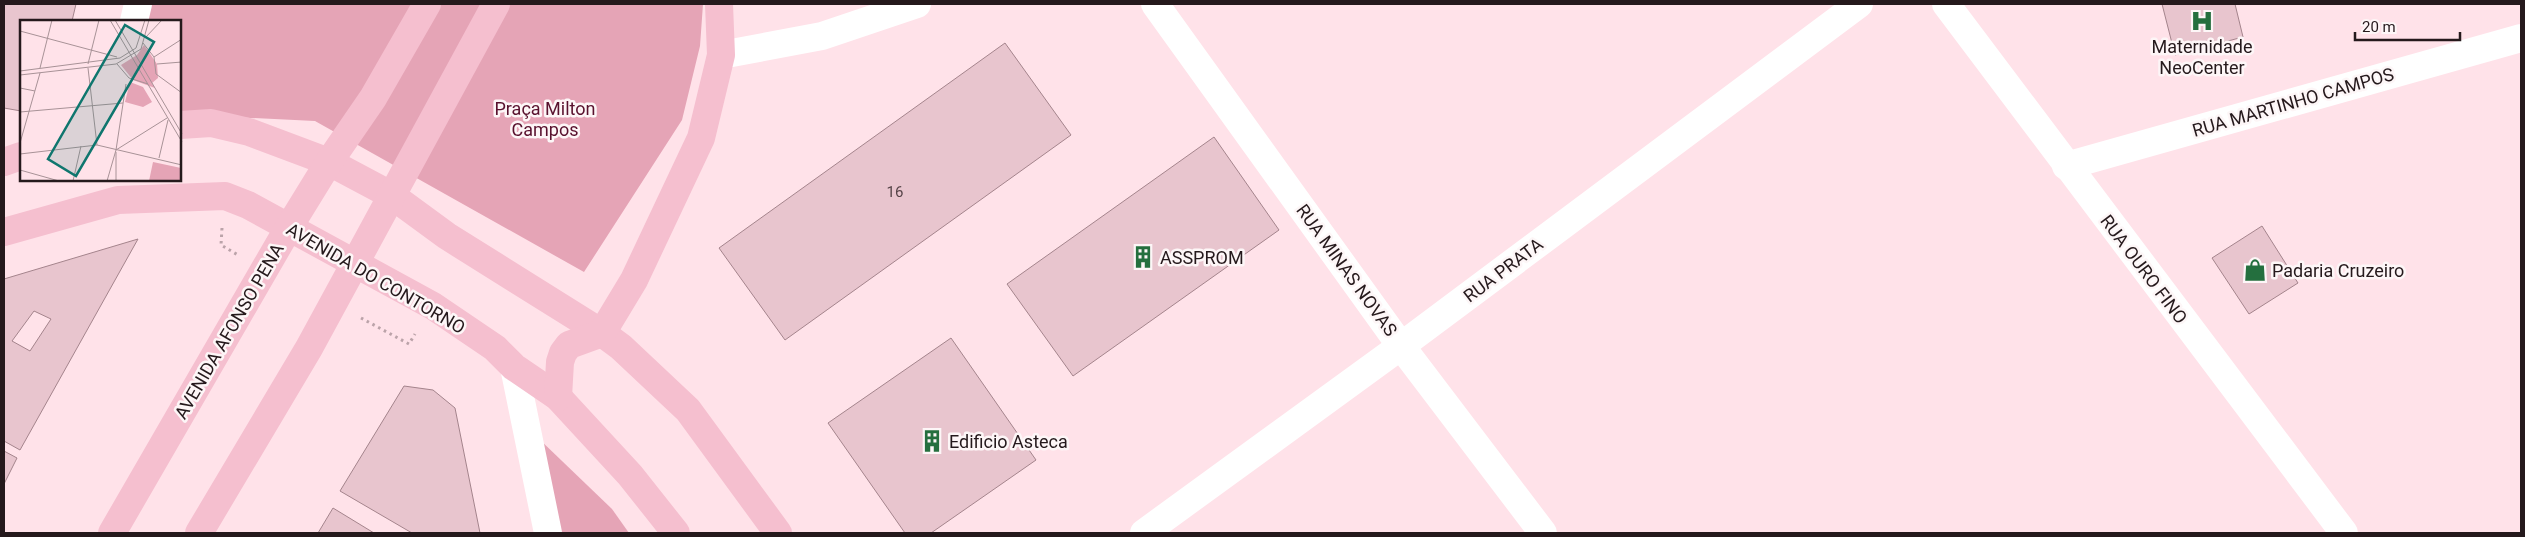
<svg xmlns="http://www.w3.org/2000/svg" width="2525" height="537" viewBox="0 0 2525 537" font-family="Roboto,sans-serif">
<rect width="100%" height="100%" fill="#ffe2e9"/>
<g fill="#e5a4b6">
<polygon points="142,4 703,4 700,46 682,120 584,272 315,121 210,116 180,117 180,21 138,21"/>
<polygon points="537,437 612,509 629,533 560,533"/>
</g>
<g fill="#e8c5ce" stroke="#a4848c" fill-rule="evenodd">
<polygon points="4,4 76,4 72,21 21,21 21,111 4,108"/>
<polygon points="2162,4 2235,4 2243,37 2175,55"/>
<polygon points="1005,43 1071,135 785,340 719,248"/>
<polygon points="1214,137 1279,230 1073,376 1007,284"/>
<polygon points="2262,226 2298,283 2249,314 2212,258"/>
<path d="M138 239 20 450 4 441V279ZM34 311 51 319 30 351 12 341Z"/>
<polygon points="951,338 1036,460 931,533 905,533 828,423"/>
<polygon points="404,386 433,390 455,408 480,533 412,533 340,491"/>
<polygon points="4,451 17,458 4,484"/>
<polygon points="333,508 374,533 318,533"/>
</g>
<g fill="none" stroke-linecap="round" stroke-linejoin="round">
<g stroke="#bba3a9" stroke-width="3" stroke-dasharray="2.5 4" stroke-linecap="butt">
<polyline points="222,228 221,245 238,255"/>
<polyline points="361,318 409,344 415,334"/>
</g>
<g stroke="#fff" stroke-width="28">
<polyline points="1155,4 1401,346 1543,533"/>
<polyline points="1946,4 2344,533"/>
<polyline points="134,21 138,4"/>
<polyline points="721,55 822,36 917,4"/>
<polyline points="2066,166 2521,38"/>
<polyline points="514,367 548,533"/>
<polyline points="1144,533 1401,346 1859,4"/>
</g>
<g stroke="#f5bfcf" stroke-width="28">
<polyline points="180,125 211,123 249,132 329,162 391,195 447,236 602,333 621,347 688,410 778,533"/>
<polyline points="4,162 21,156"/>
<polyline points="4,232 118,200 225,196 248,205 433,306 495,348 514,367 558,397 630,475 676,533"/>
<polyline points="558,397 560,362 563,353 569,345 602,333 634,280 701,138 721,55 719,4"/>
<polyline points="112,533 289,227 329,162 373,98 427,4"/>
<polyline points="199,533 309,348 496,4"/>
</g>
</g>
<defs>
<symbol id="hospital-bare" viewBox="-9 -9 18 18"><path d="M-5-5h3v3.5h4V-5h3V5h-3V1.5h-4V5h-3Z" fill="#246f3e" stroke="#fdf6f7" stroke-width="2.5" paint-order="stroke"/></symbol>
<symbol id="building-bare" viewBox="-9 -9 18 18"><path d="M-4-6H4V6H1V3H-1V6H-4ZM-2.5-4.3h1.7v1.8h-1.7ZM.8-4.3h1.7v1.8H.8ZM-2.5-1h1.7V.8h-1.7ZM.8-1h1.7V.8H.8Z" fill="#246f3e" stroke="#fdf6f7" stroke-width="2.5" paint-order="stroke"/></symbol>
<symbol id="shop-bare" viewBox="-9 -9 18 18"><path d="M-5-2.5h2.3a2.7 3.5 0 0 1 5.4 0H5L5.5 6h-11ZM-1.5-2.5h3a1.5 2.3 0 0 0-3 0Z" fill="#246f3e" stroke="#fdf6f7" stroke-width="2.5" paint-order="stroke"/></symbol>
</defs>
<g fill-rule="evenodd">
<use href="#hospital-bare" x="2186" y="5" width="32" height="32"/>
<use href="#building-bare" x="1127" y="241" width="32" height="32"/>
<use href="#shop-bare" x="2239" y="254" width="32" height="32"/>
<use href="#building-bare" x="916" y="425" width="32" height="32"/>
</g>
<g text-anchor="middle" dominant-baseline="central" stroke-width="5" stroke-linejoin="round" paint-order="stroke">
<g font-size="15" fill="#564448">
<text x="895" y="192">16</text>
</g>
<g font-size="18" fill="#25191c" stroke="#fdf6f7" text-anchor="start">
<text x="2202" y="46" text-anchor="middle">Maternidade<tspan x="2202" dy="21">NeoCenter</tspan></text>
<text x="1160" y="257">ASSPROM</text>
<text x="2272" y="270">Padaria Cruzeiro</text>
<text x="949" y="441">Edificio Asteca</text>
</g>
<g font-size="18" fill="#25191c" stroke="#fdf6f7">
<text transform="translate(2293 102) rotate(-16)">RUA MARTINHO CAMPOS</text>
<text transform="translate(2144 269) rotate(53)">RUA OURO FINO</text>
<text transform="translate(1347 270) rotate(54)">RUA MINAS NOVAS</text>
<text transform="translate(1503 270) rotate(-37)">RUA PRATA</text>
<text transform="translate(376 278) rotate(30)">AVENIDA DO CONTORNO</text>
<text transform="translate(229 331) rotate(-60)">AVENIDA AFONSO PENA</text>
</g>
<g font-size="18" fill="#59112e" stroke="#fdf6f7">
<text x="545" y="108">Praça Milton<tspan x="545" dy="21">Campos</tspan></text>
</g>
</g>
<g transform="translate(20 20)">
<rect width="161" height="161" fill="#ffe2e9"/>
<path d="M124 25 137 44 138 58 132 63 135 68 113 60 101 45 117 35ZM110 62 123 67 132 82 123 87 105 82ZM133 142 161 148V161H129Z" fill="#e5a4b6"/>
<path fill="none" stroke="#a89297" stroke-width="1" d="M90 0 162 122M95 0 162 114M0 11 97 37M125 18 142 0M123 23 134 37 136 54 162 73M134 37 162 19M68 44 79 0M97 44 109 58 128 64M137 44 162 42M20 48 32 0M68 48 77 125M0 51 100 38 116 28 125 0M0 55 96 44 121 29 129 0M0 68 15 71M0 92 103 83M0 123 20 53M96 130 147 98M0 134 77 125 162 145M139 138 148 100M0 150 39 161M53 161 61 126M87 161 96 130 106 64M96 161V132"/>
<path fill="#0f766e" fill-opacity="0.15" stroke="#0f766e" stroke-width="2.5" d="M105 5 134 22 56 156 28 139Z"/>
<rect width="161" height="161" fill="none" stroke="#25191c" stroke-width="2.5"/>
</g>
<rect width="2525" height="537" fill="none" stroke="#25191c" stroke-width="10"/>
<path d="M2355 32v8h105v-8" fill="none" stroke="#25191c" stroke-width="2.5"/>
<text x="2362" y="32" font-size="15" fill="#25191c" stroke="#fdf6f7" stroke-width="4" paint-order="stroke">20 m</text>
</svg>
